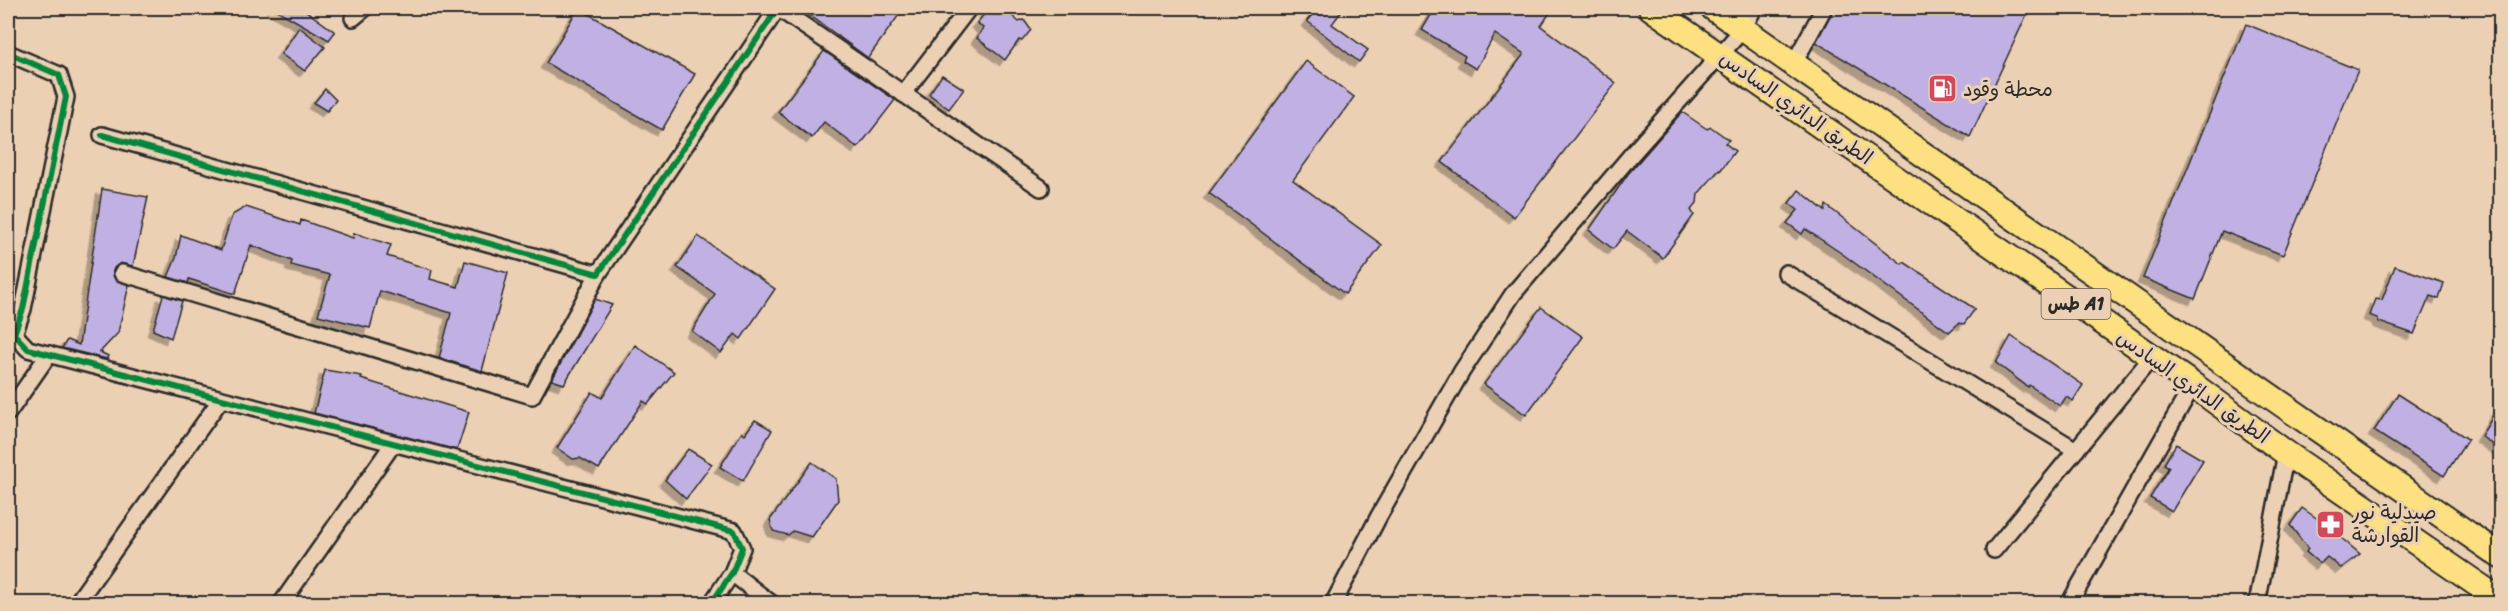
<svg xmlns="http://www.w3.org/2000/svg" width="2508" height="611" viewBox="0 0 2508 611" font-family="Sriracha,'Playpen Sans Arabic',sans-serif">
<defs>
<filter id="shadow"><feDropShadow dx="-5.5" dy="5.5" stdDeviation="0" flood-color="#0004"/></filter>
</defs>
<rect width="100%" height="100%" fill="#ecd0b3"/>
<filter id="ink" filterUnits="userSpaceOnUse"><feTurbulence type="fractalNoise" baseFrequency=".0167" numOctaves="2"/><feDisplacementMap in="SourceGraphic" scale="12" xChannelSelector="R" yChannelSelector="G"/><feConvolveMatrix kernelMatrix="1 2 1 2 8 2 1 2 1" color-interpolation-filters="sRGB"/></filter>
<g filter="url(#ink)">
<g fill="#c1b1e2" stroke="#2b2b2b" stroke-width="1.5" filter="url(#shadow)">
<polygon points="273,8 302,8 335,32 329,40"/>
<polygon points="578,8 695,74 662,130 546,63"/>
<polygon points="800,8 904,8 868,58"/>
<polygon points="989,8 1003,8 1019,22 1024,20 1031,30 1022,41 1019,40 1005,60 977,38 983,28 977,23"/>
<polygon points="1326,8 1344,8 1332,24 1368,50 1359,62 1307,21 1315,11 1321,15"/>
<polygon points="1435,8 1553,8 1541,26 1616,83 1514,217 1442,162 1524,54 1495,34 1476,69 1463,61 1465,56 1422,30"/>
<polygon points="1834,8 2015,8 2027,14 1970,137 1816,42"/>
<polygon points="2246,24 2358,70 2283,255 2222,231 2195,299 2143,278"/>
<polygon points="299,27 325,47 305,71 281,54"/>
<polygon points="824,51 895,100 858,148 824,122 812,138 778,112"/>
<polygon points="1306,61 1354,97 1293,180 1382,245 1345,294 1209,193"/>
<polygon points="942,75 964,89 949,109 929,94"/>
<polygon points="325,89 336,100 327,111 314,103"/>
<polygon points="1682,112 1707,129 1711,127 1729,140 1725,143 1735,151 1720,171 1719,170 1698,194 1697,203 1691,210 1694,215 1663,258 1627,231 1613,249 1589,230 1628,174"/>
<polygon points="102,189 148,197 133,266 120,263 113,271 115,280 129,285 118,333 100,352 108,356 107,359 62,348 67,340 79,345"/>
<polygon points="1799,190 1825,211 1826,205 1902,264 1904,262 1975,309 1964,324 1959,323 1949,332 1841,253 1805,229 1802,234 1787,223 1798,210 1789,203"/>
<polygon points="246,207 300,225 301,220 353,238 354,233 391,245 387,256 432,270 430,279 458,287 465,261 508,273 482,371 439,358 451,313 380,291 370,328 318,315 330,275 291,265 292,261 251,245 235,294 189,279 188,283 168,277 176,258 181,235 221,250 232,215"/>
<polygon points="698,236 775,289 741,339 735,334 721,353 692,331 715,294 677,267"/>
<polygon points="2395,266 2444,283 2439,299 2430,296 2414,334 2379,322 2377,318 2369,315 2375,299 2382,300"/>
<polygon points="163,295 182,301 171,338 153,330"/>
<polygon points="595,299 612,305 564,384 552,380"/>
<polygon points="1541,307 1583,337 1526,415 1484,384"/>
<polygon points="2011,336 2083,385 2073,401 2066,397 2060,406 2029,385 2028,387 1996,363"/>
<polygon points="635,345 674,372 648,404 643,401 599,469 580,458 573,459 557,448 592,392 602,398"/>
<polygon points="325,370 362,376 361,379 469,412 457,450 314,413"/>
<polygon points="2398,394 2468,439 2444,476 2374,431"/>
<polygon points="2500,405 2500,450 2481,436"/>
<polygon points="755,420 772,430 743,481 720,467 742,432 745,434"/>
<polygon points="2176,444 2203,460 2172,511 2150,498 2169,467 2164,464"/>
<polygon points="688,449 712,464 686,499 665,480"/>
<polygon points="812,462 836,479 838,500 812,537 793,531 788,535 773,531 770,520"/>
<polygon points="2302,508 2325,524 2360,554 2341,568 2327,557 2320,564 2306,552 2308,549 2290,525"/>
</g>
<g fill="none" stroke-linecap="round" stroke-linejoin="round">
<defs>
<g id="minor">
<polyline points="778,8 1041,188"/>
<polyline points="353,18 365,8"/>
<polyline points="8,53 59,75 66,97 23,309 14,334 28,349 734,531 742,548 732,573 711,604"/>
<polyline points="1794,63 1824,8"/>
<polyline points="903,94 969,8"/>
<polyline points="102,135 598,274 778,8"/>
<polyline points="122,273 532,396 598,274"/>
<polyline points="1786,273 2076,450"/>
<polyline points="8,413 49,354"/>
<polyline points="1994,550 2152,357"/>
<polyline points="732,573 772,604"/>
<polyline points="76,604 221,399"/>
<polyline points="281,604 393,444"/>
<polyline points="1333,604 1379,516 1462,371 1513,294 1632,154 1743,29 1754,8"/>
<polyline points="2069,604 2193,385"/>
<polyline points="2257,604 2286,453"/>
</g>
<g id="trunk">
<polyline points="1651,8 2193,385 2286,453 2500,600"/>
<polyline points="1713,8 2500,556"/>
</g>
</defs>
<use href="#minor" stroke="#2b2b2b" stroke-width="20"/>
<use href="#trunk" stroke="#2b2b2b" stroke-width="28"/>
<use href="#minor" stroke="#ecd0b3" stroke-width="15"/>
<use href="#trunk" stroke="#fde080" stroke-width="24"/>
<defs>
<g id="cycleway">
<polyline points="8,53 59,75 66,97 23,309 14,334 28,349 734,531 742,548 732,573 711,604"/>
<polyline points="102,135 598,274 778,8"/>
</g>
</defs>
<use href="#cycleway" stroke="#ecd0b3" stroke-width="10"/>
<use href="#cycleway" stroke="#00873e" stroke-width="6"/>
</g>
</g>
<defs>
<symbol id="fuel-square" viewBox="-11 -11 22 22"><rect x="-9" y="-9" width="18" height="18" rx="4" fill="#d1495b" stroke="#ecd0b3"/><path d="M-5.5-6h7V0h2V4h1.3V-2.5L3-4.5l.8-.8L6-3V5H2.5V1h-1V6h-7ZM-4.2-4.7v3.2H.2V-4.7Z" fill="#fff"/></symbol>
<symbol id="pharmacy-square" viewBox="-11 -11 22 22"><rect x="-9" y="-9" width="18" height="18" rx="4" fill="#d1495b" stroke="#ecd0b3"/><path d="M-2-6h4v4h4v4h-4v4h-4v-4h-4v-4h4Z" fill="#fff"/></symbol>
</defs>
<g fill-rule="evenodd">
<use href="#fuel-square" x="1926" y="72" width="33" height="33"/>
<use href="#pharmacy-square" x="2314" y="508" width="33" height="33"/>
</g>
<g text-anchor="middle" dominant-baseline="central" stroke-width="6" stroke-linejoin="round" paint-order="stroke">
<rect fill="#ecd0b3" stroke="#655c54" stroke-width="1.5" x="2041.5" y="289" width="69" height="30" rx="4.5"/>
<g font-size="18" font-weight="bold" fill="#2b2b2b">
<text x="2076" y="304">طس A1</text>
</g>
<g font-size="20" fill="#2b2b2b" stroke="#ecd0b3" text-anchor="start">
<text x="1963" y="89">محطة وقود</text>
<text x="2352" y="512">صيدلية نور<tspan x="2352" dy="23">القوارشة</tspan></text>
</g>
<g font-size="20" fill="#2b2b2b" stroke="#ecd0b3">
<text transform="translate(1796 108) rotate(35)">الطريق الدائري السادس</text>
<text transform="translate(2193 387) rotate(35)">الطريق الدائري السادس</text>
</g>
</g>
<rect width="2508" height="611" fill="none" stroke="#ecd0b3" stroke-width="30"/>
<rect x="15" y="15" width="2478" height="581" fill="none" stroke="#2b2b2b" stroke-width="2" filter="url(#ink)"/>
</svg>
